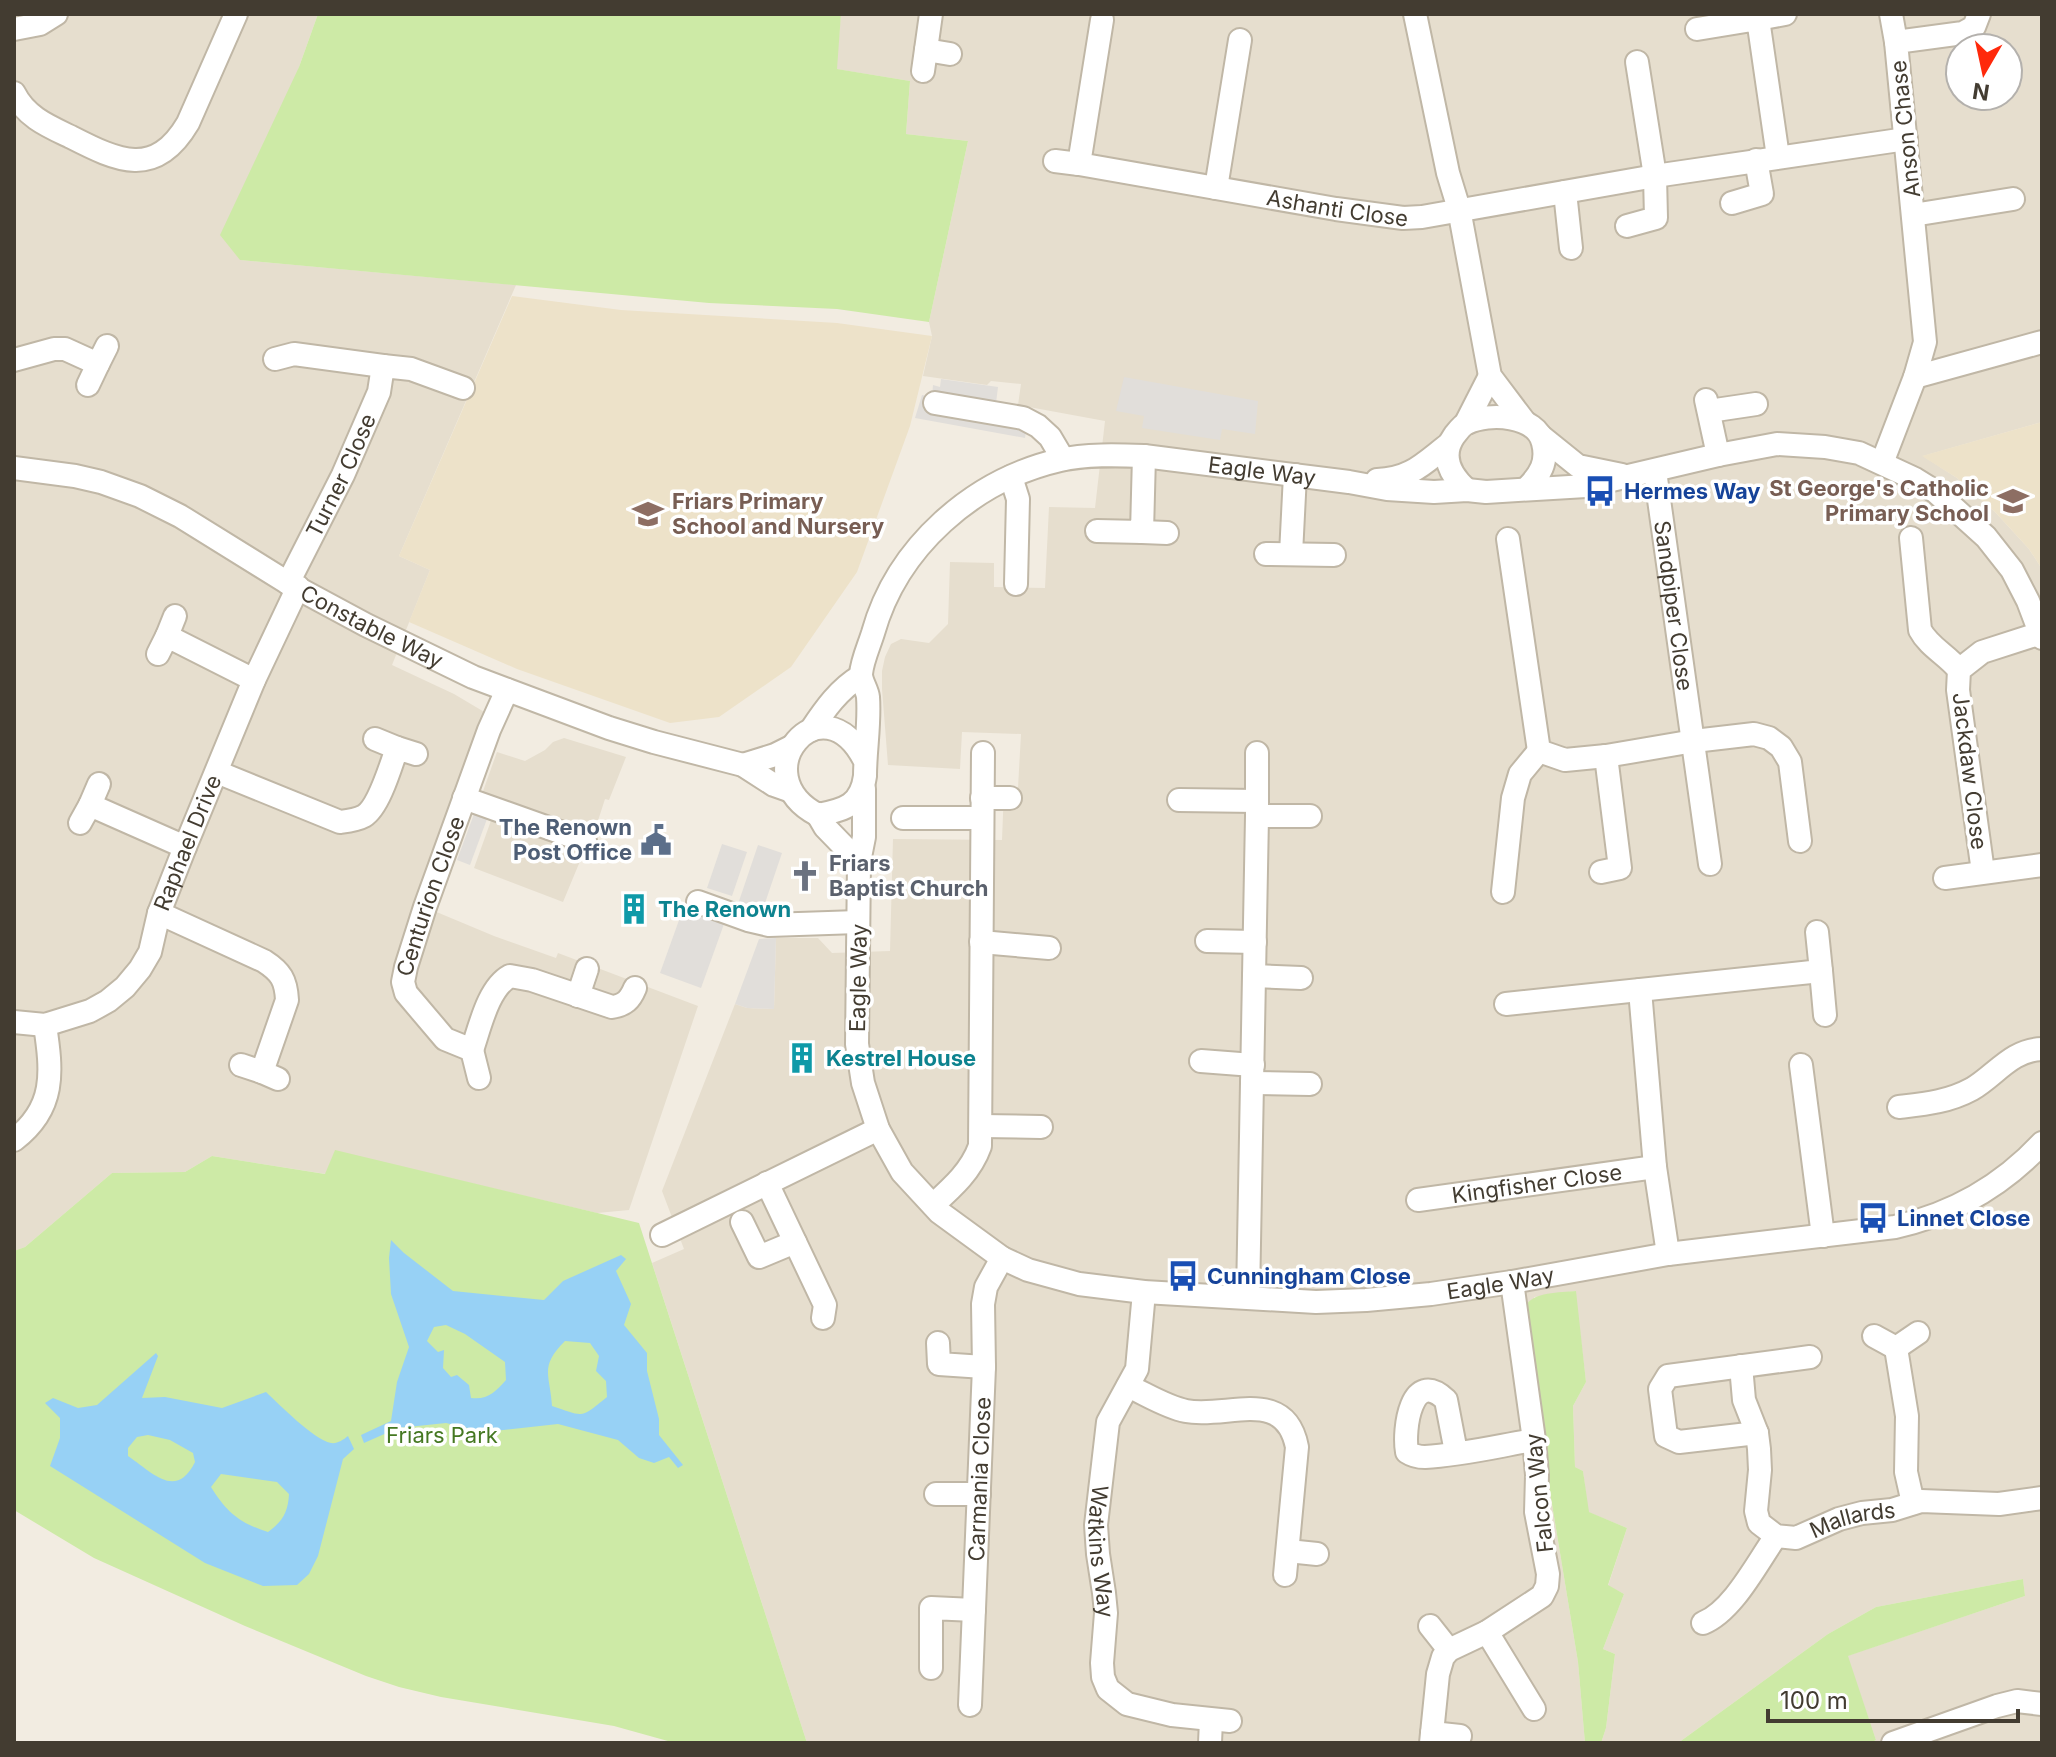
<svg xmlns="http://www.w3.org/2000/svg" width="2056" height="1757" viewBox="0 0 2056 1757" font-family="Inter,sans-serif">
<rect width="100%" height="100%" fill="#f2ece1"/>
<g fill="#e6dece" fill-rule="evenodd">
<polygon points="14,14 318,14 299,67 240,260 516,285 399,556 430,570 392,665 454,694 486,713 415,903 494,936 556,958 558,953 698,1006 629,1210 597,1213 335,1151 326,1174 212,1156 185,1172 112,1173 25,1247 14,1251"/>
<path d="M841 14H2042V422L1923 456 1957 478 1996 513 2029 549 2042 569V1743H1870L1876 1740 1847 1656 2025 1596 2023 1579 1876 1607 1828 1634 1678 1743H1601L1606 1728 1615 1654 1603 1649 1624 1594 1608 1586 1627 1528 1588 1512 1583 1471 1575 1467 1573 1406 1586 1382 1575 1291 1534 1297 1531 1352 1550 1492 1578 1662 1585 1743H807L652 1263 684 1249 662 1191 735 1004 747 1008 774 1009 776 938H818L832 953 890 951 893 839 1002 840 1004 790 1016 791 1018 788 1021 734 962 732 960 769 888 765 882 689V671L885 657 891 644 901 639 929 643 948 624 950 562 994 563V587L1045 588 1049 507 1095 508 1105 421 1018 405 1021 384 991 381 987 385 923 376 932 336 929 322 968 141 906 134 910 81 836 69ZM1960 48H2008V96H1960Z"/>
<polygon points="564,738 626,757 609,800 605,799 593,836 583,854 563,902 474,868 498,801 482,794 497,752 525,761 545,750 553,742"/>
</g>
<g fill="#ede2c9">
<polygon points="512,296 621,310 837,323 932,336 910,426 857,572 791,667 719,717 670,723 517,669 409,622 430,570 399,556"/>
<polygon points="2042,422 2042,569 2029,549 1996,513 1957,478 1922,456"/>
</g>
<g fill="#cdeaa6">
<polygon points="318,14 841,14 837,69 910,81 906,134 968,141 929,322 837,309 709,303 240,260 220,235 299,67"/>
<polygon points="335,1150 639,1223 807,1743 675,1743 614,1726 441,1697 399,1687 366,1676 245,1626 94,1558 14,1510 14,1251 25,1247 112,1173 185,1172 212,1156 325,1174"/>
<path d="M1576 1291 1586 1382 1573 1406 1575 1467 1583 1471 1589 1512 1627 1528 1608 1585 1624 1594 1603 1649 1615 1654 1606 1728 1601 1743H1585L1578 1662 1550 1492 1525 1307C1533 1291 1560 1293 1576 1291Z"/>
<polygon points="2023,1579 2025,1596 1848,1656 1876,1740 1870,1743 1678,1743 1828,1634 1876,1607"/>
</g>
<g fill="#e1deda">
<polygon points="1124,377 1258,401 1255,434 1222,429 1220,440 1142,428 1144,416 1116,411"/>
<polygon points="941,379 998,387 996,403 1029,409 1025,438 915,418 922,395 932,397 933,385 940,387"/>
<polygon points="474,814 487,819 470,865 457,860"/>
<polygon points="722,844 747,852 732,896 707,888"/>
<polygon points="758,845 782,853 762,912 738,904"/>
<polygon points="683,909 724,924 701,988 660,973"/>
<polygon points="776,938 774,1009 747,1008 735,1004 759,939"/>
</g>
<g fill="#97d1f5" fill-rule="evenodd">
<path d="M391 1240 404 1253 453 1291 544 1300 563 1281 621 1255 626 1259 616 1271 631 1304 624 1325 647 1353V1371L659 1419V1435L683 1465 678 1468 669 1457 654 1463 639 1458 618 1440 558 1424 485 1432 446 1423 398 1428 364 1443 361 1435 391 1421 397 1382 409 1347 391 1294 389 1258ZM446 1325 465 1334 505 1362 506 1380C495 1392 488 1400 471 1398L469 1385 457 1375 451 1377 443 1368 444 1350 438 1352 427 1341 434 1327ZM565 1341 590 1343 599 1356 596 1371 606 1381 607 1397C580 1419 585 1417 552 1406 550 1374 539 1367 565 1341Z"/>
<path d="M156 1353 158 1356 142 1398 165 1397 222 1408 266 1392C280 1405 313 1439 331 1443 337 1444 343 1440 348 1436L354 1449 343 1459 318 1556 309 1574 297 1585 263 1586 205 1563 50 1466 60 1438V1418L45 1403 53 1398 78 1408 97 1405ZM148 1435 170 1440 193 1453 195 1462C176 1500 153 1473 128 1456V1448L137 1437ZM221 1474 277 1482 289 1494C288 1512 283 1521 268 1532 240 1523 227 1513 211 1487Z"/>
</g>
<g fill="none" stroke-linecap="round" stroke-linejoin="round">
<defs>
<g id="minor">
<polyline points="1415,14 1448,173 1459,209 1490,376 1524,421"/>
<polyline points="1891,14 1896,42"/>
<polyline points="1758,19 1785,14"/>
<path id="s1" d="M1102 20 1079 164 1336 209 1403 218 1422 217 1655 176 1906 139"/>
<polyline points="14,29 40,24 56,14"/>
<polyline points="1697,29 1758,19 1778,157"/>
<polyline points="926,50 950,54"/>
<polyline points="923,71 931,14"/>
<path d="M14 93C26 117 48 126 71 137 118 161 155 179 188 123L236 14"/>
<polyline points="1055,161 1079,164"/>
<polyline points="1216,188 1240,40"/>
<polyline points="1565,192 1571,248"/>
<polyline points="1732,203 1762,194 1756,160"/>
<polyline points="1913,215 2013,199"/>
<polyline points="1627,226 1656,218 1655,176 1637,62"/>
<polyline points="275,359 294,354 383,366"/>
<polyline points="14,360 54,349 65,349 98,364 107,346"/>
<polyline points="1915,377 2042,342"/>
<polyline points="88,385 98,364"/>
<polyline points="1706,400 1718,455"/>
<polyline points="935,403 1023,418 1038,426 1050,437 1063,459"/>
<polyline points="1709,411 1756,404"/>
<polyline points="1466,423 1490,376"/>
<polyline points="1542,437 1578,466 1622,475"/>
<polyline points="1882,463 1915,377 1925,342 1896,42 1963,33 1974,27 1979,14"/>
<path id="s2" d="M14 468 75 476 101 482 140 496 180 516 288 583 366 625 473 677 609 728 654 742 743 765 774 785 791 791"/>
<path id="s3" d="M1655 471 1710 864"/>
<polyline points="1011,477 1018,499 1016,584"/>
<path d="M1377 480C1411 479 1424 463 1449 444"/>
<path d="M1467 490C1450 475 1440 456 1454 436 1458 431 1462 425 1467 423 1489 412 1537 415 1543 443 1548 462 1540 475 1527 488"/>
<polyline points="1097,531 1142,532 1144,456"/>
<polyline points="1142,532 1167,533"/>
<path d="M1911 538 1920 630C1929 647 1947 655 1959 670"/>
<polyline points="1508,539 1539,751 1565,760 1606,756 1694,741 1754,734 1769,738 1781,747 1790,762 1800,841"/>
<polyline points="1266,554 1334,555"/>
<polyline points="1291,554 1295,475"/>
<path id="s4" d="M288 583 343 475 379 392 383 366 411 369 463 388"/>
<polyline points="167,636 175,616"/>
<polyline points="158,654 167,636 254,680"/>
<path d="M811 730C825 709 839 689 861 676"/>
<polyline points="375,739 397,748"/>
<path id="s5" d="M865 761C822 676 741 775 818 815 845 810 861 805 865 776 865 750 870 723 868 697 867 689 861 682 861 674 862 661 869 646 873 633 897 547 973 480 1060 460 1085 454 1118 455 1144 456L1349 482 1387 489 1434 492 1467 490 1486 492 1586 486 1718 455 1777 444 1825 447 1859 453 1915 479 1936 492 1986 537 2012 570 2028 601 2042 638"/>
<polyline points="743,765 775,755 791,747"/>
<path d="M217 772 340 822C348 821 357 820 364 816 379 807 391 765 397 748L416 754"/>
<path id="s6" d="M864 789V837L859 862 857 1044 863 1083 878 1129 902 1172 939 1212 1002 1258 1028 1270 1079 1284 1144 1292 1316 1302 1366 1300 1431 1294 1512 1282 1668 1254 1895 1227C1953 1214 2001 1187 2042 1143"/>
<polyline points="464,798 585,841"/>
<polyline points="982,798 1010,798"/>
<polyline points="1179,800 1257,801"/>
<polyline points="90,805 99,784"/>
<polyline points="818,815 825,827 859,862"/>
<polyline points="1257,816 1310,816"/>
<polyline points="903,818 982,818"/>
<polyline points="80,823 90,805 185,847"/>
<polyline points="1601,872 1620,868 1606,756"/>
<polyline points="1983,872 1958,690 1959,670 1982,652 2041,633"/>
<polyline points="1945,878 2042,865"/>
<polyline points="1503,892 1513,798 1520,774 1539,751"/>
<polyline points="698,902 748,920 769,925 858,922"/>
<path d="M159 913 264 961C281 972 286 980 287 1000L262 1072 278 1079"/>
<polyline points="1207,941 1255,942"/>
<polyline points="981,942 1049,948"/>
<polyline points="1821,971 1825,1015"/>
<polyline points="1254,976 1301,978"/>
<polyline points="1640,990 1655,1167 1668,1254"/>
<polyline points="578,996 587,969"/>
<polyline points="1506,1004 1821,971 1817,932"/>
<path id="s7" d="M14 1022 45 1025 90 1011 108 1001 125 987 140 969 150 952 159 913 185 847 254 680 298 587"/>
<path d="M472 1050C480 1027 488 988 510 976L532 980 612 1007C625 1005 630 1000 635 988"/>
<polyline points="1201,1061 1253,1065"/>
<polyline points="241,1065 262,1072"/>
<polyline points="1801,1065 1823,1236"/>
<path id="s8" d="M479 1078 472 1050 445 1039 406 993 403 982 406 967 425 907 489 730 507 690"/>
<polyline points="1252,1083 1310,1084"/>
<path d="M1899 1107C1925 1104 1948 1102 1972 1089 1996 1075 2011 1050 2042 1049"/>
<polyline points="981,1126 1041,1127"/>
<path d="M14 1140C56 1108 52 1072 45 1025"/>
<polyline points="767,1183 825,1305 823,1318"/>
<path id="s9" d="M1418 1200 1655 1167"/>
<path d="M933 1205C953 1187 971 1171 980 1146L983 753"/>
<polyline points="742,1222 759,1257 795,1242"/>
<polyline points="662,1235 878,1129"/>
<path id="s10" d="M1144 1292 1137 1369 1108 1422 1096 1525 1098 1554 1104 1593 1106 1613 1102 1663 1103 1677 1108 1689 1127 1704 1172 1715 1230 1721"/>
<polyline points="1248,1297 1257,816 1257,753"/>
<polyline points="1874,1336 1896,1348"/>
<polyline points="938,1343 939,1364 984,1367"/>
<path id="s11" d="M1741 1366 1744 1400 1757 1433 1759 1449 1760 1470 1756 1511 1759 1523 1776 1536 1796 1538 1839 1519 1862 1513 1892 1510 1921 1501 1999 1504 2042 1498"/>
<path d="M1128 1386C1146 1394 1166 1407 1186 1411 1227 1419 1285 1386 1297 1447L1285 1575"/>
<polyline points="1757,1433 1679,1442 1666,1436 1660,1389 1668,1376 1810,1357"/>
<path d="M1456 1452 1446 1400C1411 1367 1403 1430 1407 1452 1413 1456 1418 1457 1425 1457 1462 1455 1498 1446 1534 1440"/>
<polyline points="936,1494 979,1494"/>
<polyline points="1913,1503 1906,1472 1907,1416 1896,1348 1918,1333"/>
<polyline points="1288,1551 1317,1554"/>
<path d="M1703 1623C1733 1611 1757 1563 1776 1536"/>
<polyline points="1430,1626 1449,1650"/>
<polyline points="1487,1632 1534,1709"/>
<polyline points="931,1668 931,1608 974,1610"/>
<path id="s12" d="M970 1705 984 1367 983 1304 986 1287 1002 1258"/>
<polyline points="1432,1733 1460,1736"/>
<polyline points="1210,1743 1211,1720"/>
<polyline points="1431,1743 1438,1674 1443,1657 1449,1650 1487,1632 1542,1596 1547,1586 1548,1574 1536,1512 1537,1475 1534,1440 1512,1282"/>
<polyline points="1893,1743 1997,1706 2017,1701 2042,1704"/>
</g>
</defs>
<use href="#minor" stroke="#c0b7a6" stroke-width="26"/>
<use href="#minor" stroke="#fff" stroke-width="22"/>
</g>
<defs>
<symbol id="bus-bare" viewBox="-9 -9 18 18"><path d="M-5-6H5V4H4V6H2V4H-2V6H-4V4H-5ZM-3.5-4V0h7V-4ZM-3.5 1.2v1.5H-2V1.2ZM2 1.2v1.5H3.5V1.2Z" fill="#1a4fb4" stroke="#fff" stroke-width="2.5" paint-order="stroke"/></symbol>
<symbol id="school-bare" viewBox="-9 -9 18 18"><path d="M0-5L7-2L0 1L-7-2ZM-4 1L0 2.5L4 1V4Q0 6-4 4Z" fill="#8d6e63" stroke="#fff" stroke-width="2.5" paint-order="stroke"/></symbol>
<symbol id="civic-bare" viewBox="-9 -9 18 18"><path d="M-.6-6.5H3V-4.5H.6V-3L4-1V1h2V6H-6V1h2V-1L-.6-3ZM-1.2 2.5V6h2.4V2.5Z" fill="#5c6f8a" stroke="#fff" stroke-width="2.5" paint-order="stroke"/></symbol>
<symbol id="church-bare" viewBox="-9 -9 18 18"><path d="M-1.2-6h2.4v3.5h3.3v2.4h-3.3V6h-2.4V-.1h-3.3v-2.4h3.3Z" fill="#6b7280" stroke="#fff" stroke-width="2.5" paint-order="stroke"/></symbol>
<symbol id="building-bare" viewBox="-9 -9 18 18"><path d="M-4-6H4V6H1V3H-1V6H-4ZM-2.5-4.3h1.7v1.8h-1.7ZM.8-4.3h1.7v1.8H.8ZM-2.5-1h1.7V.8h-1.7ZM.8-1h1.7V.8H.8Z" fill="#0f9aa8" stroke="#fff" stroke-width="2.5" paint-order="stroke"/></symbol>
</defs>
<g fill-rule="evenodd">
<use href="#bus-bare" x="1578" y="469" width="44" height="44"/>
<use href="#school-bare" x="1991" y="479" width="44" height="44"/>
<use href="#school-bare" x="626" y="492" width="44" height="44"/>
<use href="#civic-bare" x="634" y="818" width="44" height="44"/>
<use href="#church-bare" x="783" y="854" width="44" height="44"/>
<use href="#building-bare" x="612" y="887" width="44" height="44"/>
<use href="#building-bare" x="780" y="1036" width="44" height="44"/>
<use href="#bus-bare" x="1851" y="1196" width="44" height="44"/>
<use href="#bus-bare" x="1161" y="1254" width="44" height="44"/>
</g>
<g text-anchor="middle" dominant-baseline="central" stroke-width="7" stroke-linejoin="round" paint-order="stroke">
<g font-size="22" fill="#433c31" stroke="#fff">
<text transform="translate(1905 129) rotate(-96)">Anson Chase</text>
<text stroke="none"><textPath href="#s1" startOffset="408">Ashanti Close</textPath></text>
<text stroke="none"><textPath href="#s5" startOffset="860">Eagle Way</textPath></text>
<text stroke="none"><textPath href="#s4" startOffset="120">Turner Close</textPath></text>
<text stroke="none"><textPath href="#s3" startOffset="136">Sandpiper Close</textPath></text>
<text stroke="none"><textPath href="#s2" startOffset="396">Constable Way</textPath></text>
<text transform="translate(1970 771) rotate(83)">Jackdaw Close</text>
<text stroke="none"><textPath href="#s7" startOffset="280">Raphael Drive</textPath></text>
<text stroke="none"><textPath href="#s8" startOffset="220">Centurion Close</textPath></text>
<text transform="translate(858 978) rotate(-89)">Eagle Way</text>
<text stroke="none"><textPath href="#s9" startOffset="120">Kingfisher Close</textPath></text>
<text stroke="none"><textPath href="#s6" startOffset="1030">Eagle Way</textPath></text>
<text stroke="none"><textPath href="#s12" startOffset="226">Carmania Close</textPath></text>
<text transform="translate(1539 1493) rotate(-96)">Falcon Way</text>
<text stroke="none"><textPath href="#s11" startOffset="262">Mallards</textPath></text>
<text stroke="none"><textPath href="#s10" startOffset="268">Watkins Way</textPath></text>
</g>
<g font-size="22" font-weight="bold" fill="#785e54" stroke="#fff" text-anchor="end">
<text x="1989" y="488">St George's Catholic<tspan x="1989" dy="25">Primary School</tspan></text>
<text x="672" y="501" text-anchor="start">Friars Primary<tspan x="672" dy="25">School and Nursery</tspan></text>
</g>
<g font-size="22" font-weight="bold" fill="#164399" stroke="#fff" text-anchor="start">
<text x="1624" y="491">Hermes Way</text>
<text x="1897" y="1218">Linnet Close</text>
<text x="1207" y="1276">Cunningham Close</text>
</g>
<g font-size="22" font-weight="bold" fill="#4e5e75" stroke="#fff" text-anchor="end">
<text x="632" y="827">The Renown<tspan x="632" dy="25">Post Office</tspan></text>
</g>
<g font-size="22" font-weight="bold" fill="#5b616d" stroke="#fff" text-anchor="start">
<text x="829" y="863">Friars<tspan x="829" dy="25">Baptist Church</tspan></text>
</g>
<g font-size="22" font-weight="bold" fill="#0d838f" stroke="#fff" text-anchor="start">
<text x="658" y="909">The Renown</text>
<text x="826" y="1058">Kestrel House</text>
</g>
<g font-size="22" fill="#457822" stroke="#fff">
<text x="442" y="1435">Friars Park</text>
</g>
</g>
<rect width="2056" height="1757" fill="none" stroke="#433c31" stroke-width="32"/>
<g transform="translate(1984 72) rotate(189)"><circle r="38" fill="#ffffff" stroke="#b4b1ad" stroke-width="2"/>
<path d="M0-6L14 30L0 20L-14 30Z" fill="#ff290b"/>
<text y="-12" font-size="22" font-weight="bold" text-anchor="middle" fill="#433c31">N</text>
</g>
<path d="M1768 1709v12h250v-12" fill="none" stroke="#433c31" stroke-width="4"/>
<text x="1780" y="1709" font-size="24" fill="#433c31" stroke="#ffffff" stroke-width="6" paint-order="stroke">100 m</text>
</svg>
